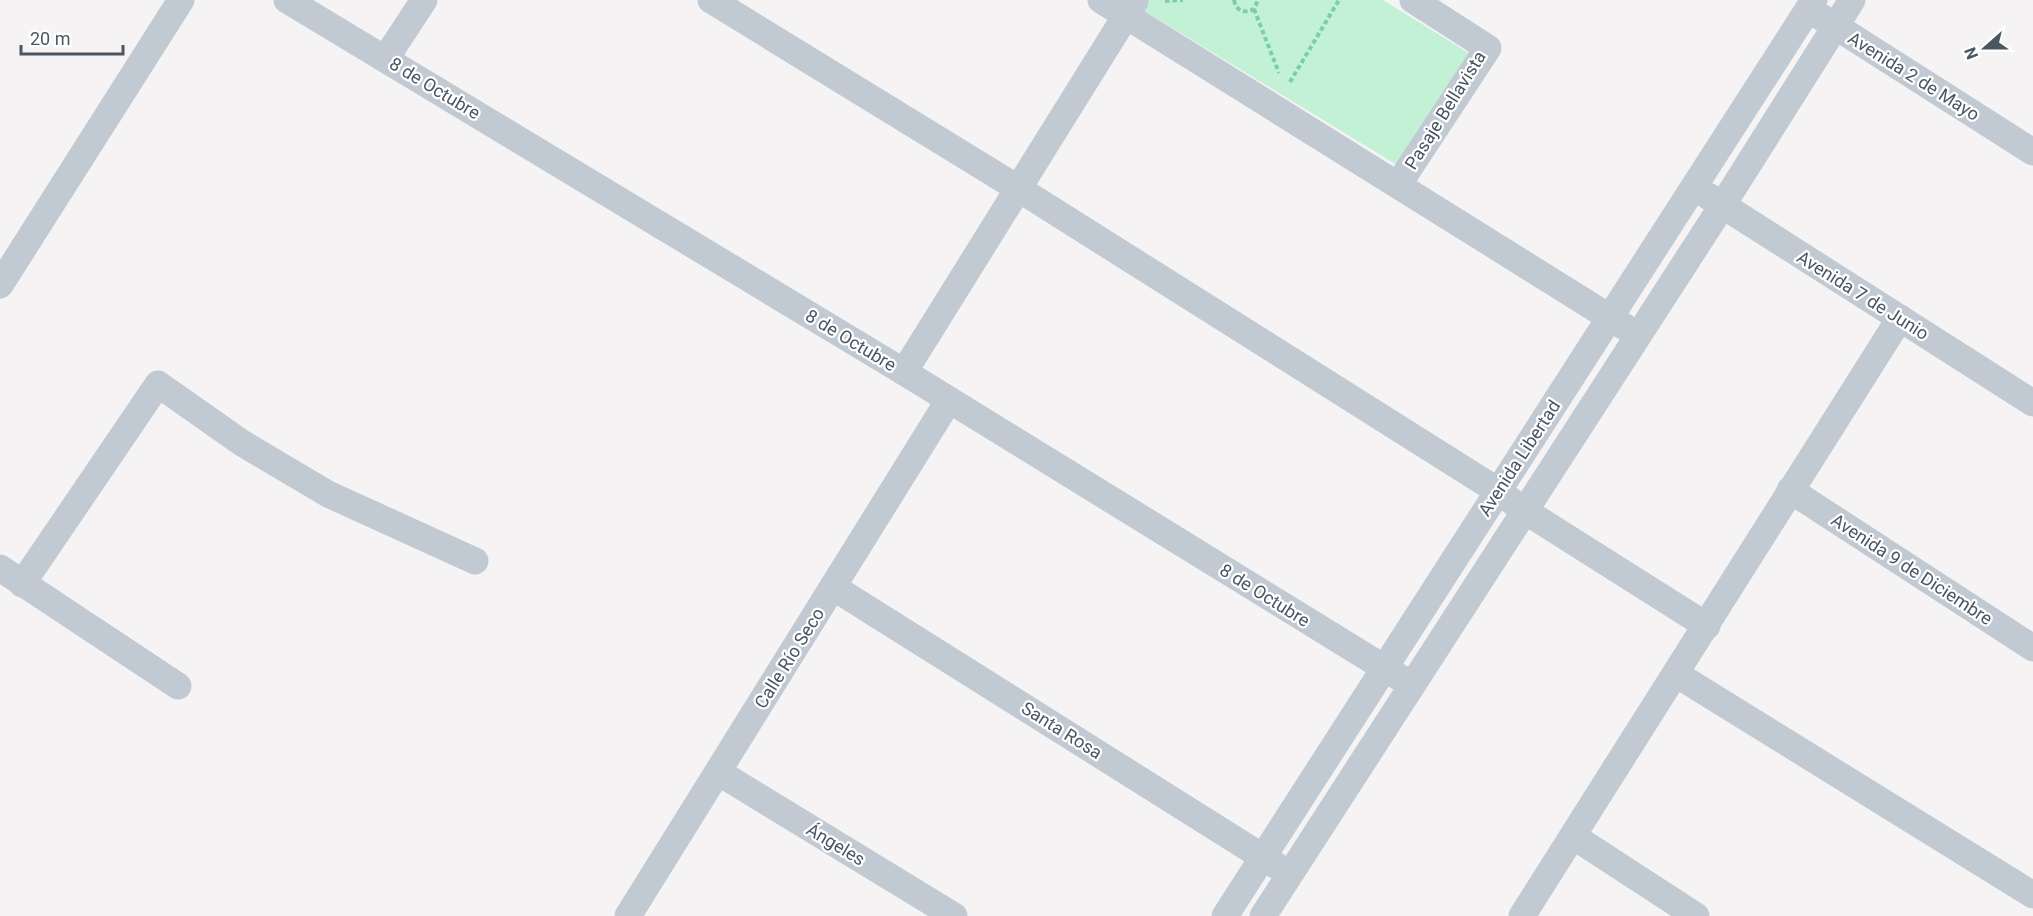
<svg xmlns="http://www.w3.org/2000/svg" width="2033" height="916" viewBox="0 0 2033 916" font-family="Roboto,sans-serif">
<rect width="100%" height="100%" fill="#f5f3f3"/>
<polygon fill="#c3f1d5" points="1142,0 1383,0 1472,55 1397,165 1138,7"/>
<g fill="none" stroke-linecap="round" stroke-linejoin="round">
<g stroke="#7ad0a6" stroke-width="4" stroke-dasharray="4.5 3" stroke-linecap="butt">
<path d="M1234 0C1236 11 1245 14 1254 9L1258 0"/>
<polyline points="1165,1 1183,0"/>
<polyline points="1254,9 1279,73"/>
<polyline points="1290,82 1339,0"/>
</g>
<g stroke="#c1cad2" stroke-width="27">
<polyline points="287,0 904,372 1412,685"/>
<polyline points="711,0 1019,189 1498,491 1525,511 1707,626"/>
<polyline points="1101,0 1625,327"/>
<polyline points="1821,17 2033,152"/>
<polyline points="386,58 424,0"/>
<polyline points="1398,185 1488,48 1413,0"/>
<polyline points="1708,196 2033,403"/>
<polyline points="0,285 181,0"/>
<polyline points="904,372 1135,1"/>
<polyline points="1790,490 2033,648"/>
<polyline points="0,568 178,686"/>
<polyline points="22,584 158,384 242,443 328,494 475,561"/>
<polyline points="833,587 1277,866"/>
<polyline points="1676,674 2033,895"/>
<polyline points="718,772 954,916"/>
<polyline points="1573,836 1696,916"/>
<polyline points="628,916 949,400"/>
<polyline points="1225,916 1814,0"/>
<polyline points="1263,916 1722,206 1852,0"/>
<polyline points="1522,916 1900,318"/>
</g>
</g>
<g text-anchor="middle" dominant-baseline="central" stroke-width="4.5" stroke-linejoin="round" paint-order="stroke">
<g font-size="18" fill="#4a5661" stroke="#fff">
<text transform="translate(1914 76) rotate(32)">Avenida 2 de Mayo</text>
<text transform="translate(435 88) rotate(31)">8 de Octubre</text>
<text transform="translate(1445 110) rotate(-58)">Pasaje Bellavista</text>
<text transform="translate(1863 295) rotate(32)">Avenida 7 de Junio</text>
<text transform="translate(851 340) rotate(31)">8 de Octubre</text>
<text transform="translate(1519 458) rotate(-57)">Avenida Libertad</text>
<text transform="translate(1912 569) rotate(33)">Avenida 9 de Diciembre</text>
<text transform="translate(1265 595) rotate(32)">8 de Octubre</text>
<text transform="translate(789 658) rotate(-58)">Calle Río Seco</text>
<text transform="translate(1062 730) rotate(32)">Santa Rosa</text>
<text transform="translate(836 844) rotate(31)">Ángeles</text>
</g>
</g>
<g transform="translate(1985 48) rotate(249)" stroke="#ffffff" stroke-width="4.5" paint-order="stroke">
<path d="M0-4.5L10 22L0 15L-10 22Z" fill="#4a5661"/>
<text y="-9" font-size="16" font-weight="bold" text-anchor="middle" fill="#4a5661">N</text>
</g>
<path d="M21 45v9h102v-9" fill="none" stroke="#4a5661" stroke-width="3"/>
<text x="30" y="45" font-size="18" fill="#4a5661" stroke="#ffffff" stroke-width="4.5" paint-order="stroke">20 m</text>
</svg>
